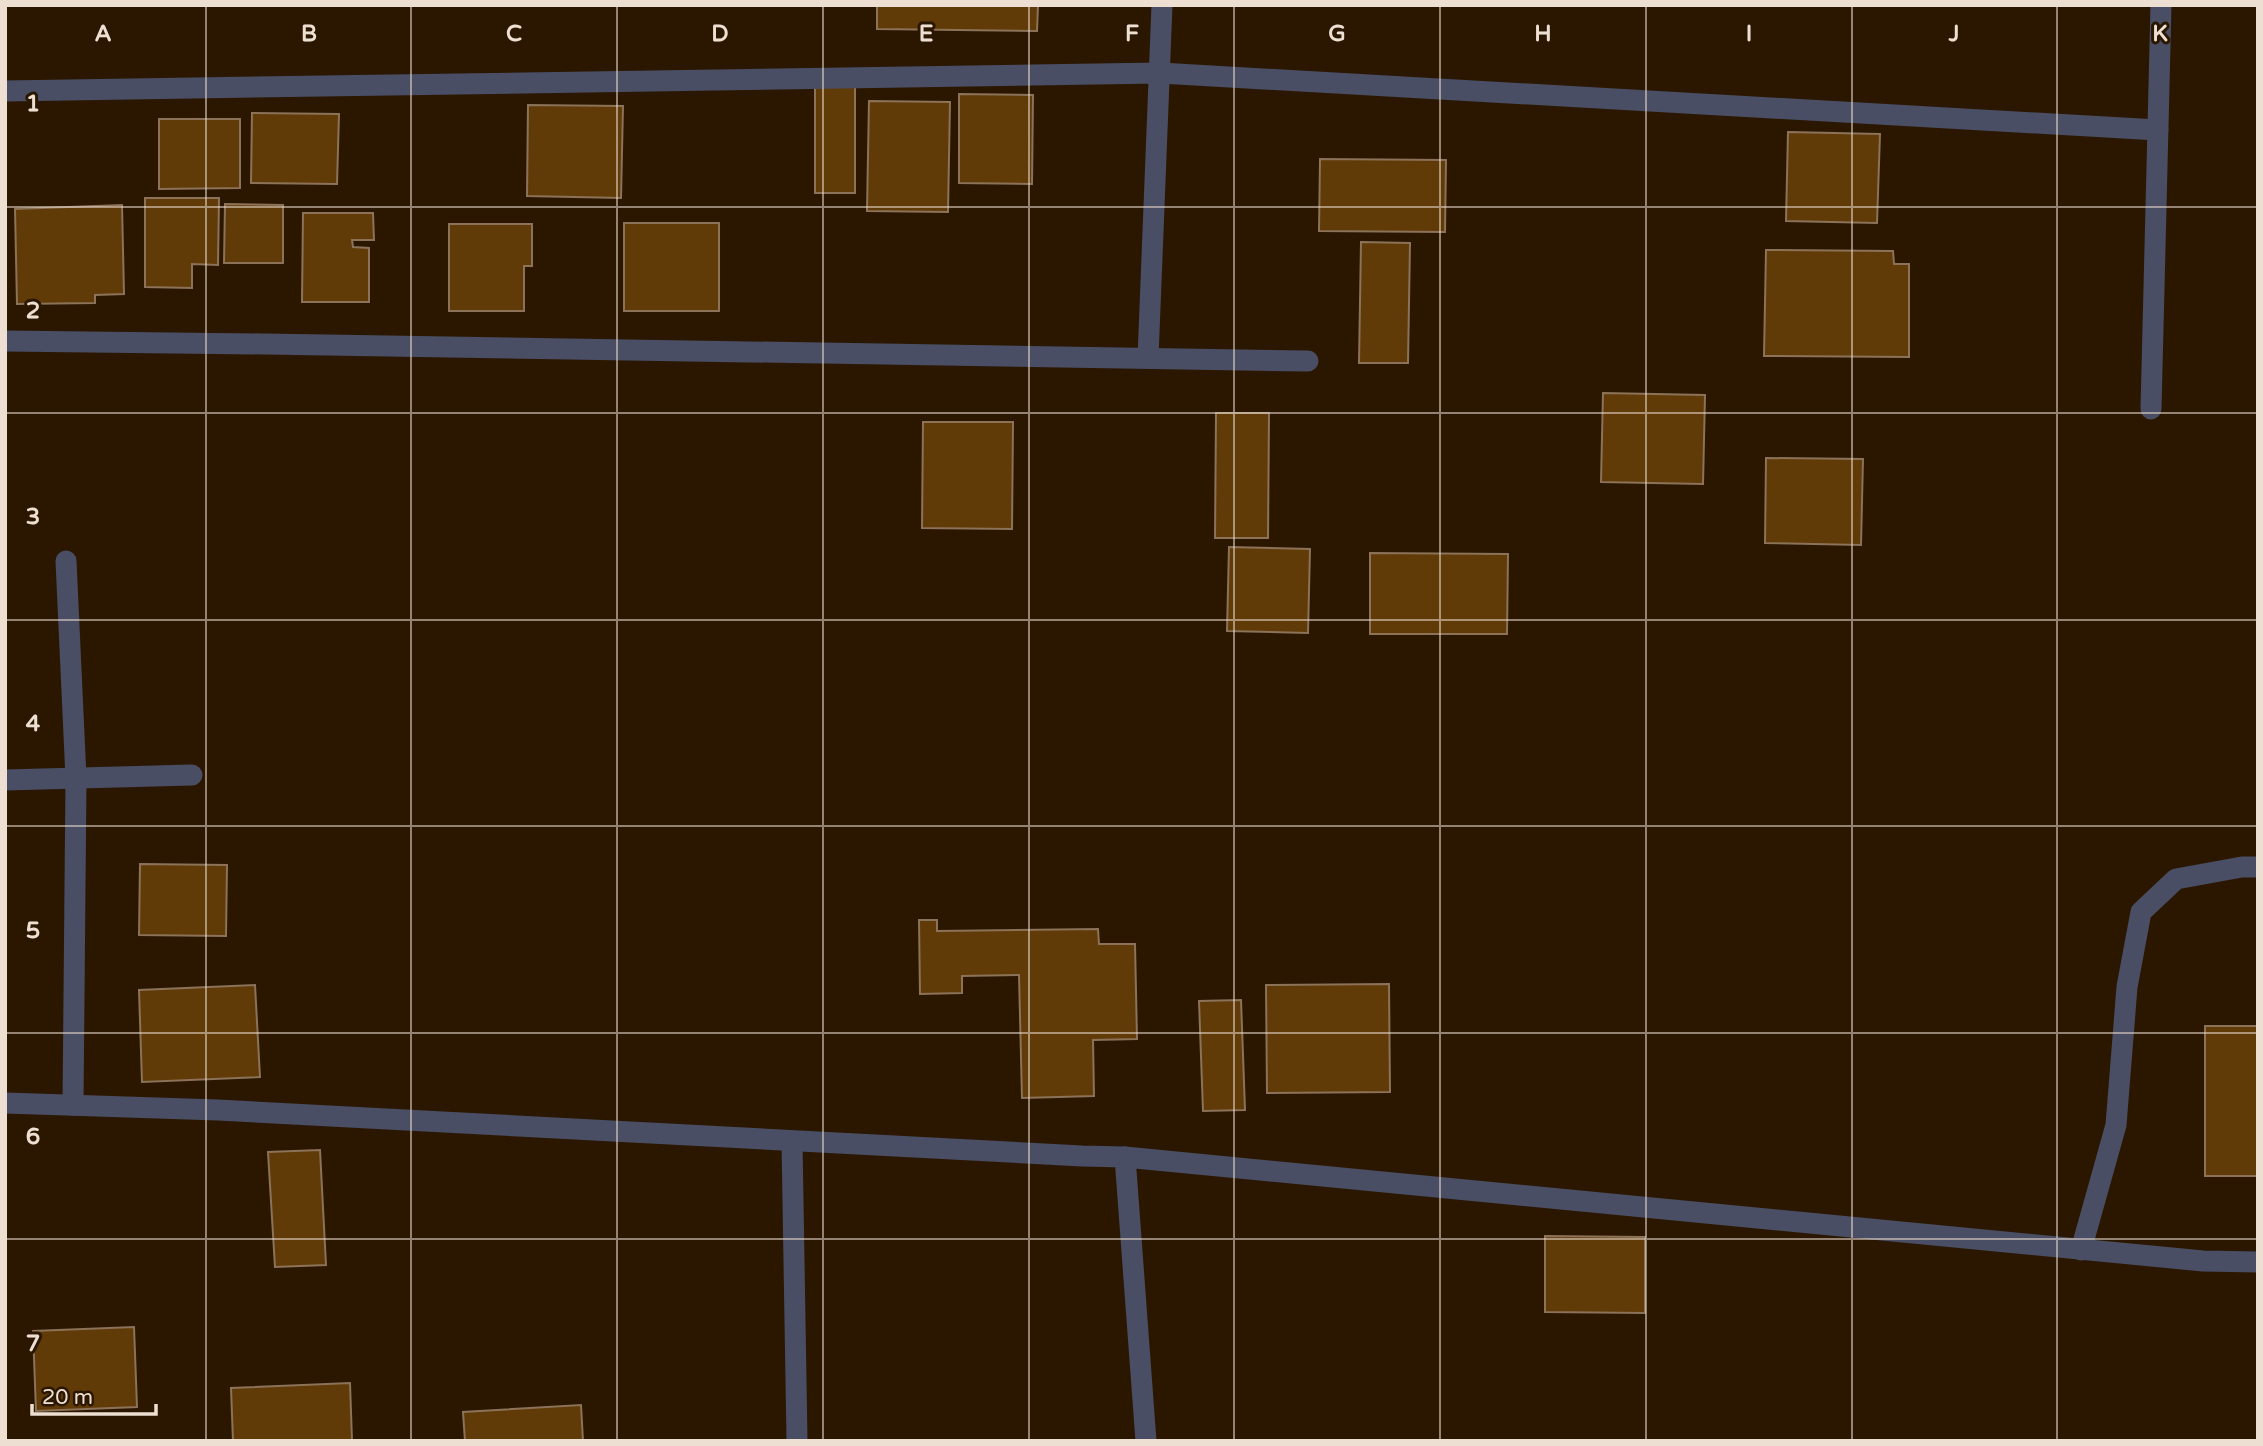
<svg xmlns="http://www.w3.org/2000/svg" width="2263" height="1446" viewBox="0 0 2263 1446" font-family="'Varela Round',sans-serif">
<rect width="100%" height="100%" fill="#2b1700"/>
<g fill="#603b07" stroke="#8b7258" stroke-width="2">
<polygon points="877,5 1038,5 1037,31 877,29"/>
<rect x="815" y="87" width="40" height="106"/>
<polygon points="959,94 1033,95 1032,184 959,183"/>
<polygon points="869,101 950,102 948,212 867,211"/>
<polygon points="528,105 623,106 621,198 527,196"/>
<polygon points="252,113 339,114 337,184 251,183"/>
<polygon points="159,119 240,119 240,188 159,189"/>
<polygon points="1788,132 1880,134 1877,223 1786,221"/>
<polygon points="1320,159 1446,160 1445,232 1319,231"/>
<polygon points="145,198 219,198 218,265 192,264 192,288 145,287"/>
<polygon points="225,204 283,205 283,263 224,263"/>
<polygon points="122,205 124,294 95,295 95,303 17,304 15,209"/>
<polygon points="303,213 373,213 374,240 352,240 353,247 369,248 369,302 302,302"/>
<rect x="624" y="223" width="95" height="88"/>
<polygon points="449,224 532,224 532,266 524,266 524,311 449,311"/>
<polygon points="1361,242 1410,243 1408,363 1359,363"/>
<polygon points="1766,250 1893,251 1894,264 1909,264 1909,357 1764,356"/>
<polygon points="1603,393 1705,395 1703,484 1601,482"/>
<polygon points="1216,413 1269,413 1268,538 1215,538"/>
<polygon points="923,422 1013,422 1012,529 922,528"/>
<polygon points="1766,458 1863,459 1861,545 1765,543"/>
<polygon points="1229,547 1310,549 1308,633 1227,631"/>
<polygon points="1370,553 1508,554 1507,634 1370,634"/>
<polygon points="140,864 227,865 226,936 139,935"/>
<polygon points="919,920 937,920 937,931 1098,929 1099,944 1135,944 1137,1039 1093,1040 1094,1096 1022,1098 1019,975 962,976 962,993 920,994"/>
<polygon points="1389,984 1390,1092 1267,1093 1266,985"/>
<polygon points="255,985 260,1077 142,1082 139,990"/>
<polygon points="1241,1000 1245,1110 1203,1111 1199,1001"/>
<rect x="2205" y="1026" width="53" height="150"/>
<polygon points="320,1150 326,1265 275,1267 268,1152"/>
<polygon points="1545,1236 1645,1237 1645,1313 1545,1312"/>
<polygon points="134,1327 137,1407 36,1411 33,1331"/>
<polygon points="350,1383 352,1441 233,1441 231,1388"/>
<polygon points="581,1405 583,1441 465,1441 463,1412"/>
</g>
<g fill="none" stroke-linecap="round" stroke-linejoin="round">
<polyline stroke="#494e64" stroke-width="21" points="2151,409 2161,5"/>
<g stroke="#494e64" stroke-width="21">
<polyline points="5,91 1160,73 2158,130"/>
<polyline points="5,341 265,344 1308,361"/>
<polyline points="1148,358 1162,5"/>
<polyline points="66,561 76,778 73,1105"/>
<polyline points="5,780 192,775"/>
<polyline points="792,1141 797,1441"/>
<polyline points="1125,1157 1146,1441"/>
<polyline points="2081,1250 2116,1125 2127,987 2141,912 2176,879 2242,867 2258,867"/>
</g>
<polyline stroke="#494e64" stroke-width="21" points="5,1103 218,1110 1082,1156 1125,1157 2203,1261 2258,1262"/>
</g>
<path fill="none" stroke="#eddfd1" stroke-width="2" stroke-opacity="0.55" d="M206 5V1441M411 5V1441M617 5V1441M823 5V1441M1029 5V1441M1234 5V1441M1440 5V1441M1646 5V1441M1852 5V1441M2057 5V1441M5 207H2258M5 413H2258M5 620H2258M5 826H2258M5 1033H2258M5 1239H2258"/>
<g font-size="23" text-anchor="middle" font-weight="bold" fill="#eddfd1" stroke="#2b1700" stroke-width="6" stroke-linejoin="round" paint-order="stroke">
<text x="103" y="41">A</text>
<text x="309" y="41">B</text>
<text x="514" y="41">C</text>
<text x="720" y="41">D</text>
<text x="926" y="41">E</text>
<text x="1132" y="41">F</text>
<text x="1337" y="41">G</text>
<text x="1543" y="41">H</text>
<text x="1749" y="41">I</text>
<text x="1954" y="41">J</text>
<text x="2160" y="41">K</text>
<text x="33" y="111">1</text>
<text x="33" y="318">2</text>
<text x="33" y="524">3</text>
<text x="33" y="731">4</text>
<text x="33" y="938">5</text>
<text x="33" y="1144">6</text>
<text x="33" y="1351">7</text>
</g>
<rect width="2263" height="1446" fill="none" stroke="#eddfd1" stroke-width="14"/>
<path d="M32 1404v10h124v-10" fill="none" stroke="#eddfd1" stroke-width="3.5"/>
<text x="42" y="1404" font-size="21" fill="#eddfd1" stroke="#2b1700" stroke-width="5" paint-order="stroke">20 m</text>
</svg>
